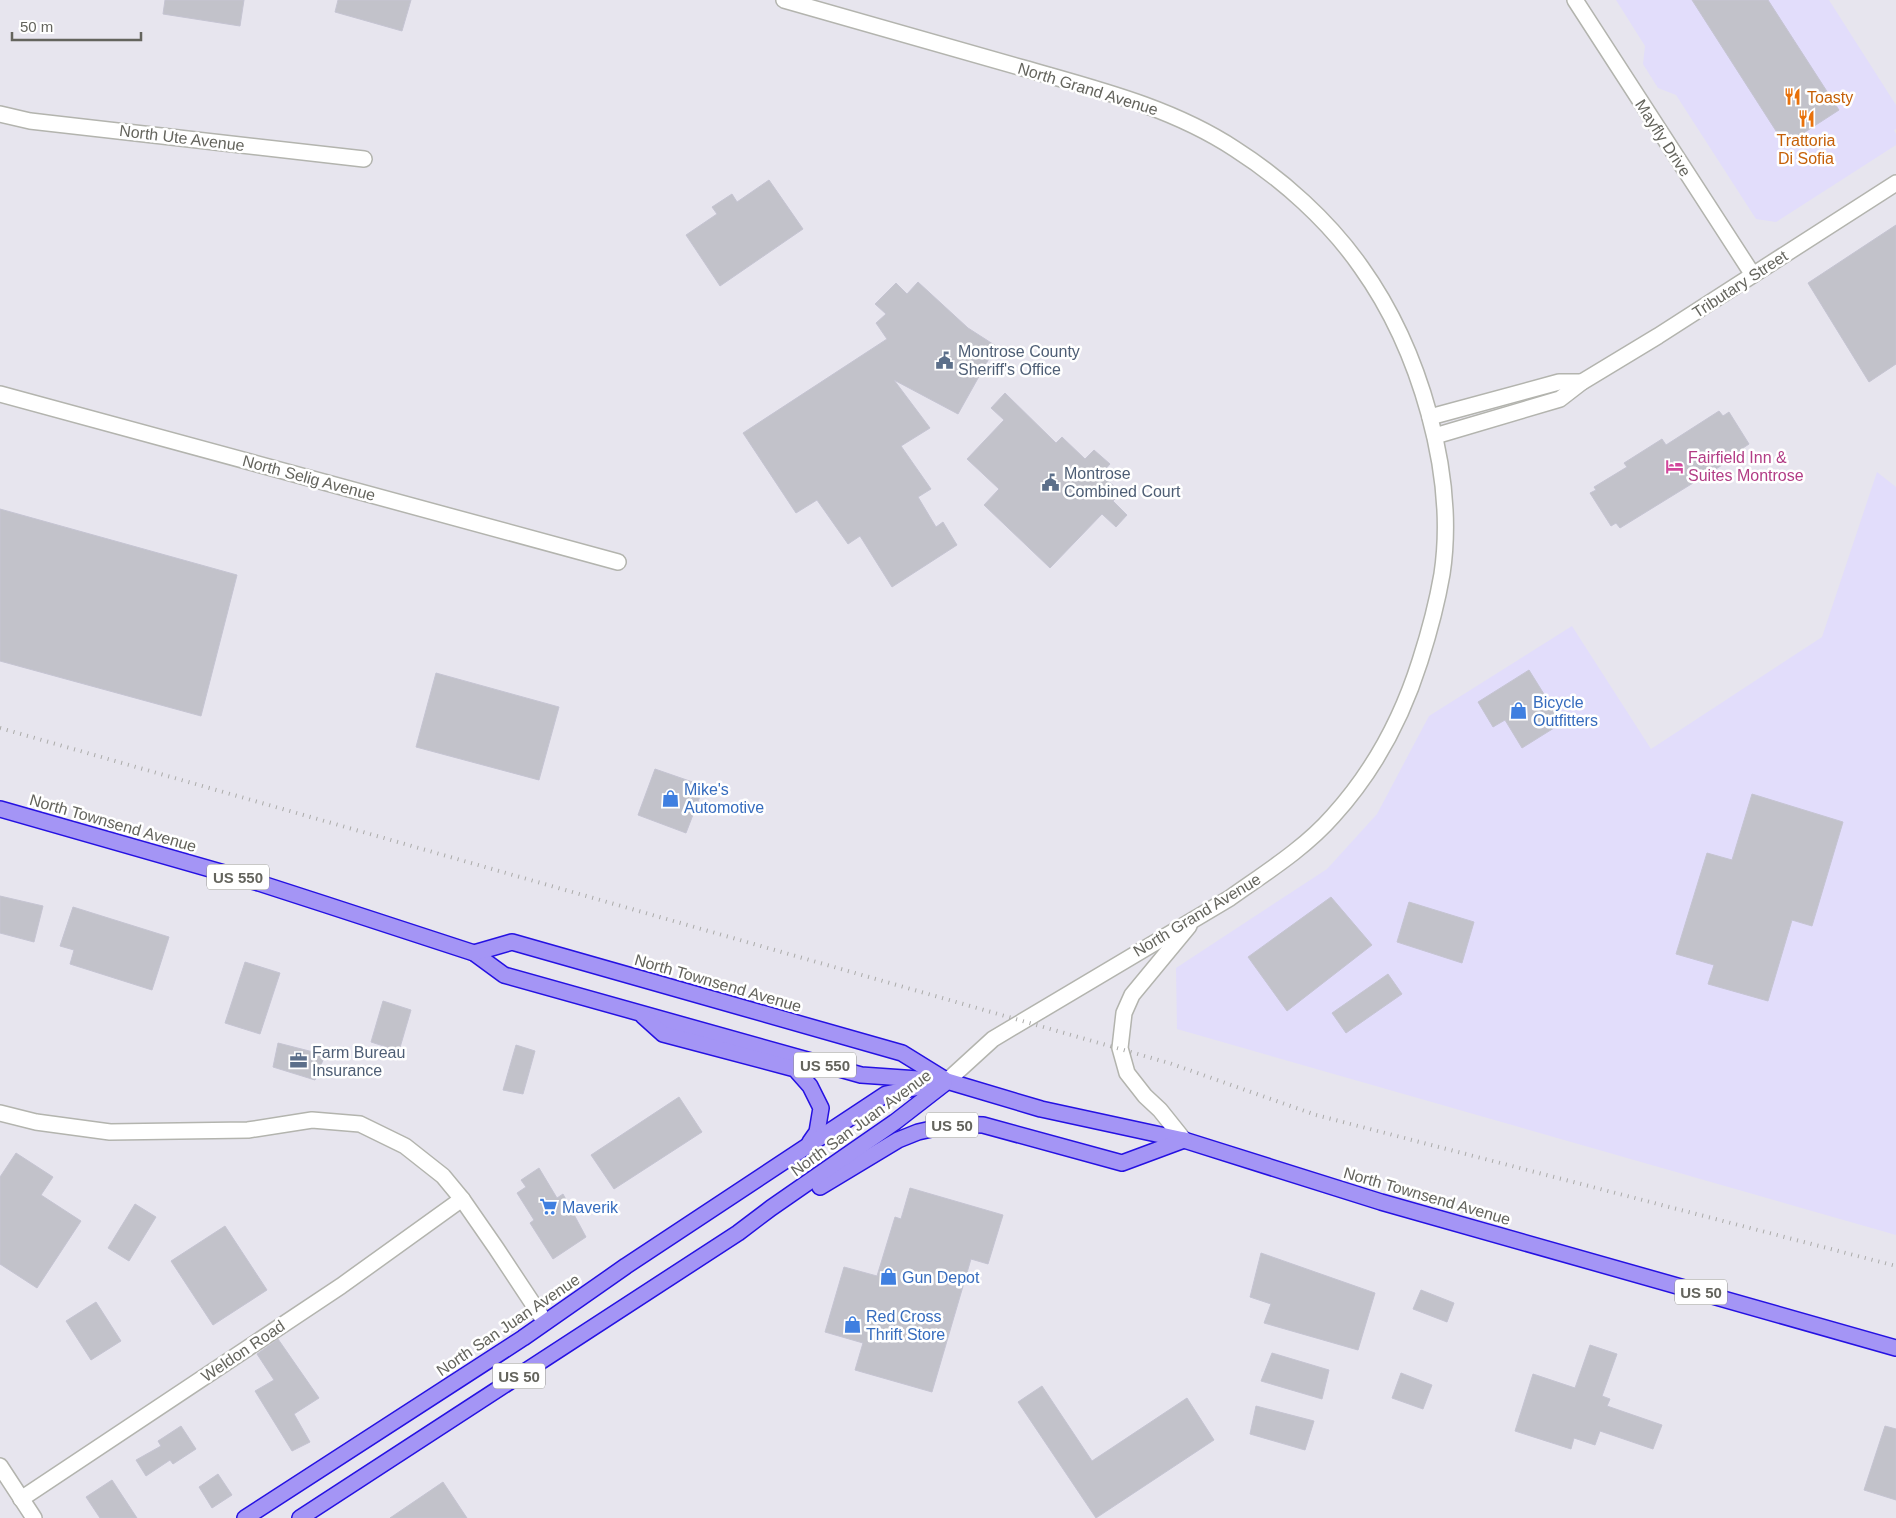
<svg xmlns="http://www.w3.org/2000/svg" width="1896" height="1518" viewBox="0 0 1896 1518" font-family="Helvetica,sans-serif">
<rect width="100%" height="100%" fill="#e7e5ee"/>
<g fill="#e2ddfb">
<polygon points="1616,0 1829,0 1896,105 1896,129 1894,130 1896,134 1896,145 1776,222 1756,219 1676,95 1658,88 1643,64 1645,46"/>
<polygon points="1877,472 1896,487 1896,1235 1177,1029 1176,968 1327,869 1377,814 1429,716 1572,626 1651,749 1822,637"/>
</g>
<g fill="#c2c2ca" stroke="#c5c4d2">
<polygon points="165,0 244,0 240,26 163,14"/>
<polygon points="338,0 411,0 402,31 335,12"/>
<polygon points="1692,0 1768,0 1839,110 1785,145"/>
<polygon points="769,180 803,229 720,286 686,235 717,214 712,207 732,194 737,202"/>
<polygon points="1896,225 1896,364 1869,382 1808,283"/>
<polygon points="918,282 968,328 996,346 958,414 894,380 930,428 901,446 931,489 918,497 936,527 943,522 957,545 892,587 860,536 848,544 817,500 796,513 743,433 887,339 876,323 886,314 875,304 896,283 907,294"/>
<polygon points="1005,393 1056,443 1062,437 1085,459 1094,450 1110,464 1101,474 1121,493 1113,501 1127,515 1116,527 1102,514 1050,568 984,505 999,489 967,459 1004,420 991,408"/>
<polygon points="1719,411 1723,416 1729,412 1749,444 1743,448 1745,451 1620,528 1616,523 1611,526 1590,493 1596,490 1594,487 1627,467 1624,463 1662,439 1666,445"/>
<polygon points="0,509 237,575 201,716 0,661"/>
<polygon points="1529,670 1562,723 1522,748 1505,720 1493,727 1478,702"/>
<polygon points="436,673 559,707 539,780 416,747"/>
<polygon points="655,769 704,786 686,833 638,815"/>
<polygon points="1752,794 1843,822 1812,926 1792,920 1768,1001 1708,984 1714,965 1676,954 1707,853 1732,860"/>
<polygon points="0,896 43,906 34,942 0,933"/>
<polygon points="1331,897 1372,945 1287,1011 1248,957"/>
<polygon points="1409,902 1474,922 1462,963 1397,942"/>
<polygon points="73,907 169,937 152,990 70,964 74,950 60,946"/>
<polygon points="245,962 280,973 260,1034 225,1023"/>
<polygon points="1388,974 1402,994 1346,1033 1332,1013"/>
<polygon points="383,1001 411,1010 399,1051 371,1042"/>
<polygon points="278,1043 325,1055 315,1080 273,1067"/>
<polygon points="516,1045 535,1051 523,1094 503,1090"/>
<polygon points="679,1097 702,1132 614,1189 591,1155"/>
<polygon points="16,1153 53,1177 41,1195 81,1221 37,1288 0,1264 0,1177"/>
<polygon points="539,1168 557,1198 563,1194 586,1237 553,1259 530,1223 534,1220 517,1193 526,1187 521,1180"/>
<polygon points="910,1188 1003,1215 988,1264 971,1259 932,1392 855,1370 863,1343 825,1332 844,1267 877,1276 895,1217 901,1219"/>
<polygon points="135,1204 156,1217 129,1261 108,1248"/>
<polygon points="225,1226 267,1290 213,1325 171,1261"/>
<polygon points="1261,1253 1375,1293 1358,1350 1264,1323 1271,1304 1250,1297"/>
<polygon points="1421,1290 1454,1303 1447,1322 1413,1309"/>
<polygon points="96,1302 121,1341 91,1360 66,1321"/>
<polygon points="278,1339 319,1398 294,1414 310,1442 292,1451 255,1391 274,1380 257,1354"/>
<polygon points="1590,1345 1617,1354 1602,1396 1610,1399 1607,1406 1662,1425 1653,1449 1600,1431 1595,1445 1574,1438 1571,1449 1515,1431 1533,1374 1575,1388"/>
<polygon points="1272,1353 1329,1370 1322,1399 1261,1381"/>
<polygon points="1401,1373 1432,1385 1423,1409 1392,1398"/>
<polygon points="1042,1386 1092,1461 1187,1398 1214,1440 1096,1518 1018,1402"/>
<polygon points="1256,1406 1314,1421 1305,1450 1250,1434"/>
<polygon points="181,1426 196,1449 173,1464 170,1460 146,1476 136,1460 161,1446 158,1441"/>
<polygon points="1885,1426 1896,1429 1896,1500 1864,1490"/>
<polygon points="218,1474 232,1495 212,1508 199,1487"/>
<polygon points="112,1480 137,1518 100,1518 86,1497"/>
<polygon points="443,1482 467,1518 390,1518"/>
</g>
<g fill="none" stroke-linecap="round" stroke-linejoin="round">
<defs>
<g id="minor">
<path d="M784 0C864 23 944 46 1023 68 1096 89 1171 107 1235 149 1282 179 1329 221 1361 267 1419 348 1457 474 1442 574 1437 603 1429 633 1420 661 1402 718 1373 772 1333 816 1304 849 1265 873 1230 898L993 1039 947 1081"/>
<polyline points="1575,0 1753,275"/>
<polyline points="0,114 30,121 364,159"/>
<polyline points="0,394 618,562"/>
<polyline points="1430,417 1559,382 1582,382"/>
<polyline points="1435,436 1560,399 1582,382 1658,336 1896,183"/>
<polyline points="0,1113 36,1122 110,1132 248,1130 312,1120 360,1124 405,1146 443,1176 462,1199 496,1248 545,1322"/>
<polyline points="1184,1140 1160,1110 1145,1096 1127,1073 1120,1048 1124,1013 1132,995 1189,926"/>
<polyline points="0,1466 34,1518"/>
<polyline points="21,1499 341,1286 462,1199"/>
</g>
<g id="highway">
<polyline points="0,809 259,883 327,905 474,953 504,975 861,1075 947,1081 1041,1109 1184,1140 1381,1202 1896,1348"/>
<polyline points="474,953 512,942 902,1053 944,1079"/>
<polyline points="643,1016 663,1034 795,1069 810,1086 821,1108 817,1132 810,1142"/>
<polyline points="820,1187 898,1140 918,1132 954,1124 983,1125 1122,1163 1184,1140"/>
<polyline points="245,1518 523,1338 626,1266 886,1094 929,1085"/>
<polyline points="300,1518 738,1233 771,1208 895,1122 944,1084"/>
</g>
</defs>
<use href="#minor" stroke="#b3b4ae" stroke-width="18"/>
<use href="#highway" stroke="#2511e2" stroke-width="18"/>
<use href="#minor" stroke="#fff" stroke-width="15"/>
<use href="#highway" stroke="#a495f5" stroke-width="15"/>
<polyline stroke="#ababa9" stroke-width="4" stroke-dasharray="1 6" stroke-linecap="butt" points="0,728 1169,1063 1316,1115 1896,1266"/>
</g>
<defs>
<symbol id="restaurant-bare" viewBox="-9 -9 18 18"><path d="M-5-6h1v4h1v-4h1v4h1v-4h1v5L-1.5 .5V6h-2V.5L-5-1ZM5-6V6H3V1.5H1.5Q1.5-4 5-6Z" fill="#e8710a" stroke="#fff" stroke-width="2.5" paint-order="stroke"/></symbol>
<symbol id="civic-bare" viewBox="-9 -9 18 18"><path d="M-.6-6.5H3V-4.5H.6V-3L4-1V1h2V6H-6V1h2V-1L-.6-3ZM-1.2 2.5V6h2.4V2.5Z" fill="#5c6f8a" stroke="#fff" stroke-width="2.5" paint-order="stroke"/></symbol>
<symbol id="hotel-bare" viewBox="-9 -9 18 18"><path d="M-6-4.5h1.5V1H6V5H4.5V3h-9V5H-6ZM-4 0a1.8 1.8 0 1 1 3.6 0ZM.5 0V-2.5h3Q6-2.5 6 0Z" fill="#d1479c" stroke="#fff" stroke-width="2.5" paint-order="stroke"/></symbol>
<symbol id="shop-bare" viewBox="-9 -9 18 18"><path d="M-5-2.5h2.3a2.7 3.5 0 0 1 5.4 0H5L5.5 6h-11ZM-1.5-2.5h3a1.5 2.3 0 0 0-3 0Z" fill="#3f7fe0" stroke="#fff" stroke-width="2.5" paint-order="stroke"/></symbol>
<symbol id="office-bare" viewBox="-9 -9 18 18"><path d="M-6-3h4V-5.5h4V-3h4V5H-6ZM-1-4.5V-3h2v-1.5ZM-6 0V1H6V0Z" fill="#5c6f8a" stroke="#fff" stroke-width="2.5" paint-order="stroke"/></symbol>
<symbol id="supermarket-bare" viewBox="-9 -9 18 18"><path d="M-6-5.5h2.5l.6 2H6L4.5 2H-2.5L-4.4-4H-6ZM-1.5 3.2a1.3 1.3 0 1 0 .1 0ZM3 3.2a1.3 1.3 0 1 0 .1 0Z" fill="#3f7fe0" stroke="#fff" stroke-width="2.5" paint-order="stroke"/></symbol>
</defs>
<g fill-rule="evenodd">
<use href="#restaurant-bare" x="1780" y="84" width="25" height="25"/>
<use href="#restaurant-bare" x="1794" y="106" width="25" height="25"/>
<use href="#civic-bare" x="932" y="348" width="25" height="25"/>
<use href="#hotel-bare" x="1662" y="454" width="25" height="25"/>
<use href="#civic-bare" x="1038" y="470" width="25" height="25"/>
<use href="#shop-bare" x="1506" y="698" width="25" height="25"/>
<use href="#shop-bare" x="658" y="786" width="25" height="25"/>
<use href="#office-bare" x="286" y="1048" width="25" height="25"/>
<use href="#supermarket-bare" x="536" y="1194" width="25" height="25"/>
<use href="#shop-bare" x="876" y="1264" width="25" height="25"/>
<use href="#shop-bare" x="840" y="1312" width="25" height="25"/>
</g>
<g text-anchor="middle" dominant-baseline="central" stroke-width="5" stroke-linejoin="round" paint-order="stroke">
<g fill="#fff" stroke="#92928e" stroke-width="1">
<rect x="207" y="864.5" width="62" height="25" rx="4"/>
<rect x="794" y="1052.5" width="62" height="25" rx="4"/>
<rect x="926" y="1112.5" width="52" height="25" rx="4"/>
<rect x="1675" y="1279.5" width="52" height="25" rx="4"/>
<rect x="493" y="1363.5" width="52" height="25" rx="4"/>
</g>
<g font-size="15" font-weight="bold" fill="#64645d">
<text x="238" y="877">US 550</text>
<text x="825" y="1065">US 550</text>
<text x="952" y="1125">US 50</text>
<text x="1701" y="1292">US 50</text>
<text x="519" y="1376">US 50</text>
</g>
<g font-size="16" fill="#64645d" stroke="#fff">
<text transform="translate(1088 89) rotate(17)">North Grand Avenue</text>
<text transform="translate(182 138) rotate(7)">North Ute Avenue</text>
<text transform="translate(1663 138) rotate(57)">Mayfly Drive</text>
<text transform="translate(1740 284) rotate(-33)">Tributary Street</text>
<text transform="translate(309 478) rotate(15)">North Selig Avenue</text>
<text transform="translate(113 823) rotate(16)">North Townsend Avenue</text>
<text transform="translate(1197 915) rotate(-31)">North Grand Avenue</text>
<text transform="translate(718 983) rotate(16)">North Townsend Avenue</text>
<text transform="translate(861 1123) rotate(-36)">North San Juan Avenue</text>
<text transform="translate(1427 1196) rotate(16)">North Townsend Avenue</text>
<text transform="translate(508 1325) rotate(-34)">North San Juan Avenue</text>
<text transform="translate(243 1351) rotate(-34)">Weldon Road</text>
</g>
<g font-size="16" fill="#c56008" stroke="#fff" text-anchor="start">
<text x="1807" y="97">Toasty</text>
<text x="1806" y="140" text-anchor="middle">Trattoria<tspan x="1806" dy="18">Di Sofia</tspan></text>
</g>
<g font-size="16" fill="#4e5e75" stroke="#fff" text-anchor="start">
<text x="958" y="351">Montrose County<tspan x="958" dy="18">Sheriff's Office</tspan></text>
<text x="1064" y="473">Montrose<tspan x="1064" dy="18">Combined Court</tspan></text>
<text x="312" y="1052">Farm Bureau<tspan x="312" dy="18">Insurance</tspan></text>
</g>
<g font-size="16" fill="#b23c85" stroke="#fff" text-anchor="start">
<text x="1688" y="457">Fairfield Inn &amp;<tspan x="1688" dy="18">Suites Montrose</tspan></text>
</g>
<g font-size="16" fill="#366cbe" stroke="#fff" text-anchor="start">
<text x="1533" y="702">Bicycle<tspan x="1533" dy="18">Outfitters</tspan></text>
<text x="684" y="789">Mike's<tspan x="684" dy="18">Automotive</tspan></text>
<text x="562" y="1207">Maverik</text>
<text x="902" y="1277">Gun Depot</text>
<text x="866" y="1316">Red Cross<tspan x="866" dy="18">Thrift Store</tspan></text>
</g>
</g>
<path d="M12 32v8h129v-8" fill="none" stroke="#64645d" stroke-width="2.5"/>
<text x="20" y="32" font-size="15" fill="#64645d" stroke="#ffffff" stroke-width="4" paint-order="stroke">50 m</text>
</svg>
